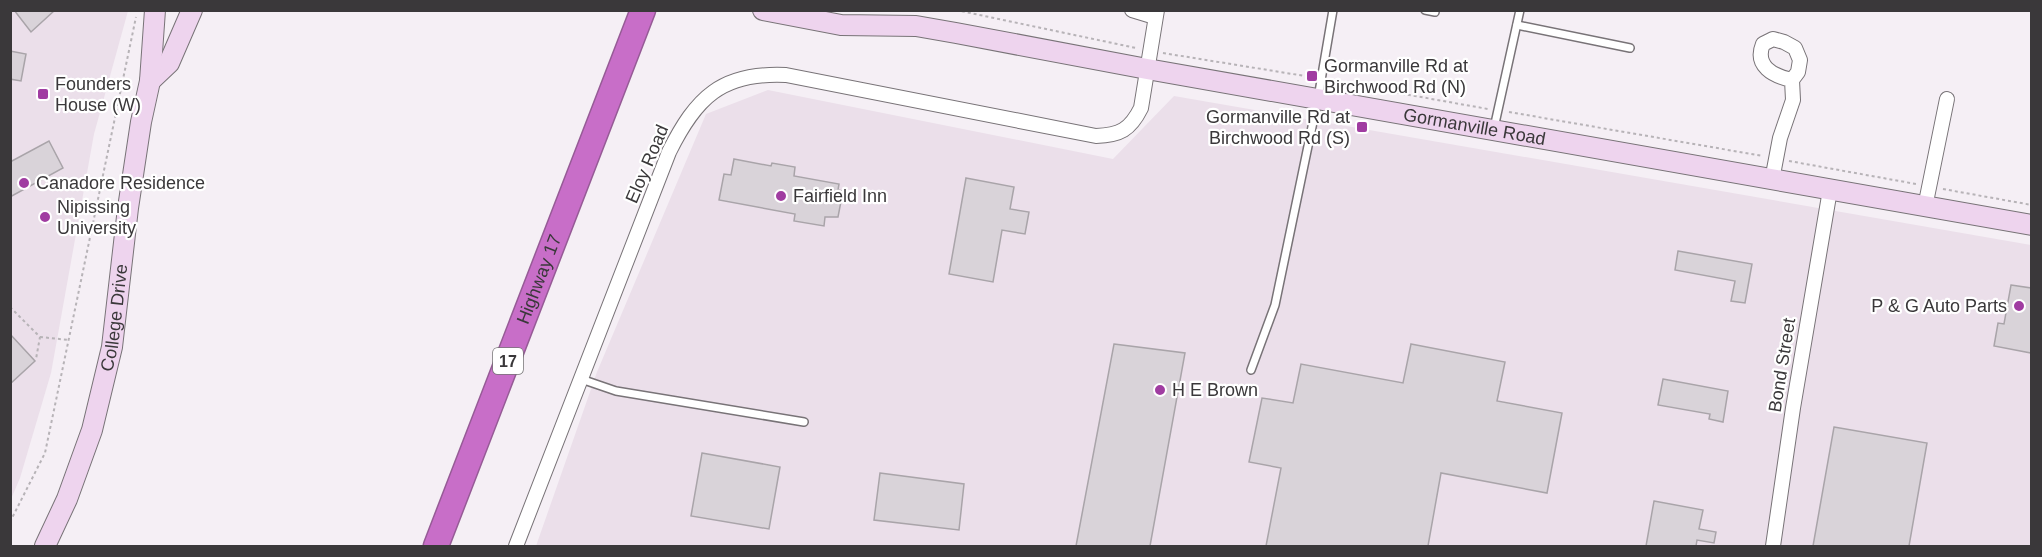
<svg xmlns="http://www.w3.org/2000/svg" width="2042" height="557" viewBox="0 0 2042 557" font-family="Helvetica,sans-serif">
<rect width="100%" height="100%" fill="#f5eff5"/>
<g fill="#ebdfea">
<polygon points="11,11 128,11 94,134 51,373 20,478 11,499"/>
<polygon points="768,90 1113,159 1174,96 2031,245 2031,546 536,546 597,372 706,114"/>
</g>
<g fill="#d9d3d9" stroke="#a9a4a9" stroke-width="1.5">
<polygon points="14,10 55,10 31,32"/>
<polygon points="10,51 26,54 21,81 10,79"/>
<polygon points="49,141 63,168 10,197 10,162"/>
<polygon points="734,159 771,166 772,163 795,167 794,176 839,184 838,190 843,191 838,217 825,217 824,226 794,221 795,214 719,200 724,174 731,175"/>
<polygon points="966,178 1014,187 1010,209 1029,212 1025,234 1002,230 993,282 949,274"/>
<polygon points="1678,251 1752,264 1745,303 1731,301 1735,281 1675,270"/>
<polygon points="2011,285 2031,288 2031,353 1994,346 1998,323 2004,324"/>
<polygon points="10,334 35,361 10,384"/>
<polygon points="1114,344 1185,353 1150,546 1076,546"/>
<polygon points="1411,344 1505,362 1497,401 1562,413 1547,493 1441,473 1428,546 1266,546 1281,468 1249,462 1262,398 1293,403 1301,364 1403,383"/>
<polygon points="1663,379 1728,391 1723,422 1709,419 1710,414 1658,405"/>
<polygon points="1834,427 1927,443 1909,546 1813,546"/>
<polygon points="702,453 780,467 769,529 691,516"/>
<polygon points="880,473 964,484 959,530 874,520"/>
<polygon points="1654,501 1703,510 1699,529 1716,532 1714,543 1697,540 1696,546 1646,546"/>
</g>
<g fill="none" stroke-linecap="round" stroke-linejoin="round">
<defs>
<g id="lane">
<polyline points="1425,10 1435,12"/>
<polyline points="1517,25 1630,48"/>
<polyline points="1494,128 1520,10"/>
<polyline points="1251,370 1275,305 1318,98 1333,10"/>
<polyline points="581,379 616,391 804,422"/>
</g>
<g id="street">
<polyline points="1132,10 1155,17"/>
<path d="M1772 180 1780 138 1793 100 1792 80 1798 72 1800 60 1795 48 1784 42 1773 39 1763 44C1754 66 1773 76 1792 80"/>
<polyline points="1925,207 1947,99"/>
<path d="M516 546 669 152C696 98 721 72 786 75L1096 136C1120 135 1130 130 1141 108L1157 10"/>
<polyline points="1773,546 1793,408 1830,190"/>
</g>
<g id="secondary">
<path id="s1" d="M763 10 841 25 916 26 956 33 1147 69 2032 225"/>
<polyline points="150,81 169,63 192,10"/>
<path id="s2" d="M45 546 67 499 92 430 112 347 128 208 141 122 150 81 155 10"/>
</g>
<g id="highway">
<path id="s3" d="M436 546 643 10"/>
</g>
</defs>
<use href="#lane" stroke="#787377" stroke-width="10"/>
<use href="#street" stroke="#787377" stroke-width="16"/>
<use href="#secondary" stroke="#787377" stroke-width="22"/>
<use href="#highway" stroke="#965b96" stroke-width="27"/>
<g stroke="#b7b3b7" stroke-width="2" stroke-dasharray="3 3" stroke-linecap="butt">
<polyline points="956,10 1136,48"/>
<polyline points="1163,53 1311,77"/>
<polyline points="1331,81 1488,109"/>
<polyline points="1509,112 1763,156"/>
<polyline points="1789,161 1916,184"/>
<polyline points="1943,189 2032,205"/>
<polyline points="10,307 40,337 36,359"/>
<polyline points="40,337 69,340"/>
<polyline points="10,522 45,453 136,17"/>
</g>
<use href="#lane" stroke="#fff" stroke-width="7"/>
<use href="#street" stroke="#fff" stroke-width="14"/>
<use href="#secondary" stroke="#eed4ee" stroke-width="20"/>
<use href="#highway" stroke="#c86ec8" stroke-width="24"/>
</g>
<g fill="#a03ca1" stroke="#fff" stroke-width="2">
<rect x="1306" y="70" width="12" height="12" rx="3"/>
<rect x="37" y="88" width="12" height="12" rx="3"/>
<rect x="1356" y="121" width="12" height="12" rx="3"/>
<circle cx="24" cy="183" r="6"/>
<circle cx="781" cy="196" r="6"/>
<circle cx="45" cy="217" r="6"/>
<circle cx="2019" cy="306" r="6"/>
<circle cx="1160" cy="390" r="6"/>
</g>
<g text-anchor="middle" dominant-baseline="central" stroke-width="4.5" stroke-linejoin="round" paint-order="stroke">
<rect fill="#fff" stroke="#757475" stroke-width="1.5" x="493" y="348" width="30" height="26" rx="4.5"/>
<g font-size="16" font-weight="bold" fill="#3a383a">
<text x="508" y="361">17</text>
</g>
<g font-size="18" fill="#3a383a" stroke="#fff" text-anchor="start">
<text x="1324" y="66">Gormanville Rd at<tspan x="1324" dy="21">Birchwood Rd (N)</tspan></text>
<text x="55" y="84">Founders<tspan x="55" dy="21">House (W)</tspan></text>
<text x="1350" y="117" text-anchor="end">Gormanville Rd at<tspan x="1350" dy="21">Birchwood Rd (S)</tspan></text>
<text x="36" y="183">Canadore Residence</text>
<text x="793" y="196">Fairfield Inn</text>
<text x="57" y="207">Nipissing<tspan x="57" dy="21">University</tspan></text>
<text x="2007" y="306" text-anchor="end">P &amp; G Auto Parts</text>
<text x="1172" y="390">H E Brown</text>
</g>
<g font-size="18" fill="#3a383a" stroke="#fff">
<text stroke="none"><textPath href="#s1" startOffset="722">Gormanville Road</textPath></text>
<text transform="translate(647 164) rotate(-67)">Eloy Road</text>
<text stroke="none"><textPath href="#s3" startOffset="286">Highway 17</textPath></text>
<text stroke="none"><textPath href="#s2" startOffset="240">College Drive</textPath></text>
<text transform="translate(1782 365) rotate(-81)">Bond Street</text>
</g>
</g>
<rect width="2042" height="557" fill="none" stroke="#3a383a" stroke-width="24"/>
</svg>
